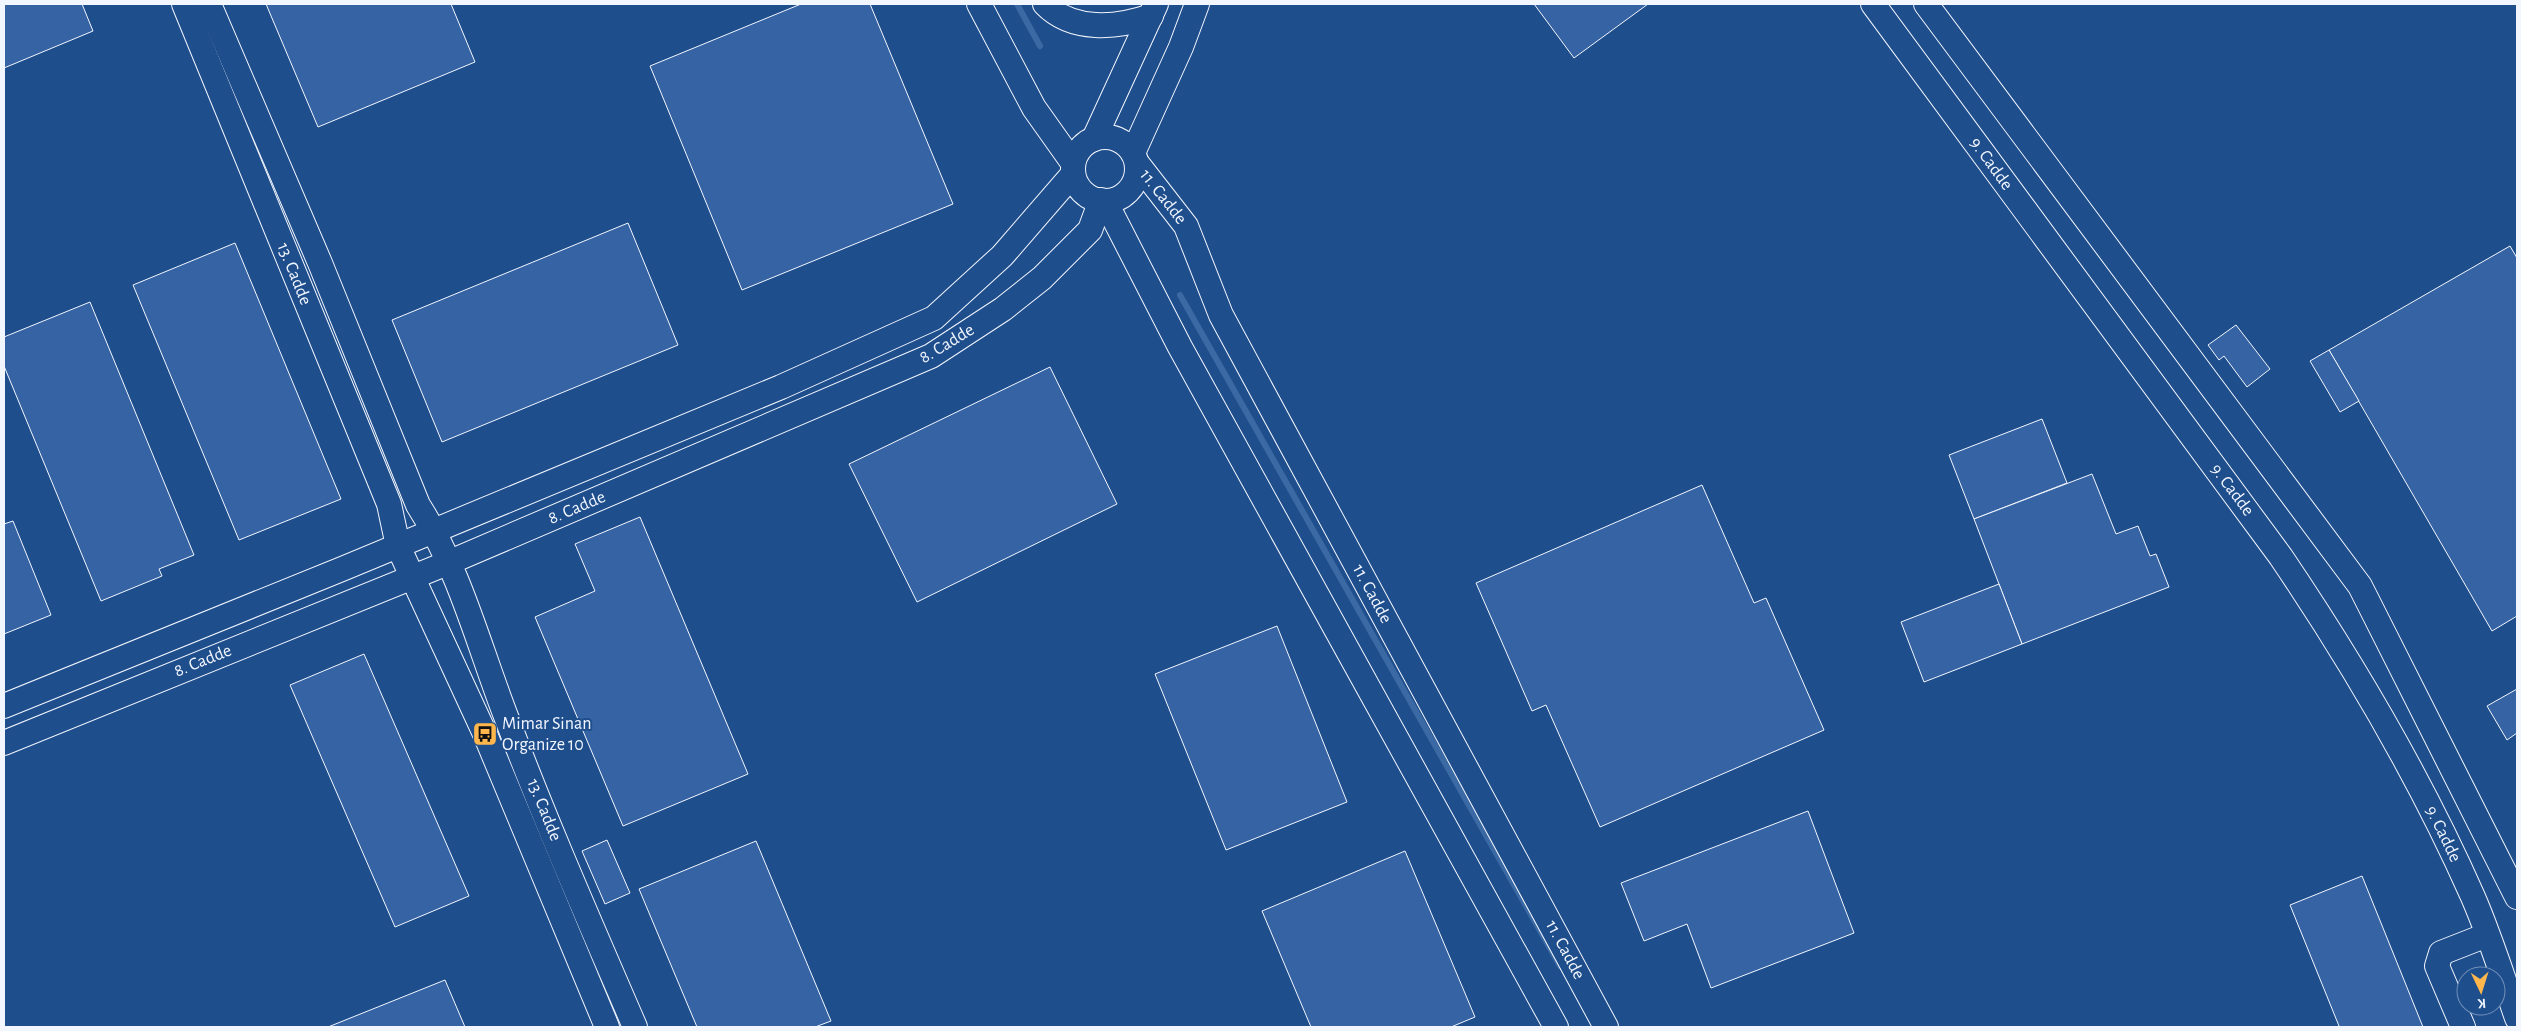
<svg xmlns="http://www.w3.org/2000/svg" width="2521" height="1031" viewBox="0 0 2521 1031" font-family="'Alegreya Sans',sans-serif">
<rect width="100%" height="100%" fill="#1f4e8c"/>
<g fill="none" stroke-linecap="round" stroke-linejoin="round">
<g stroke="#3b69a3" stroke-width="6">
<polyline points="1017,4 1040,46"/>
<polyline points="1180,295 1560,966"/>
</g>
</g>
<g fill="#3563a3" stroke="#f2f6ff">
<polygon points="4,4 82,4 93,31 4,68"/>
<polygon points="266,4 451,4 475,62 318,127"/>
<polygon points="801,4 870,4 953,204 742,290 650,66"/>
<polygon points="1534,4 1648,4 1574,58"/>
<polygon points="628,223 678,345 442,442 392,320"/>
<polygon points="235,243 341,499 239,540 133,285"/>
<polygon points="2510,246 2517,258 2517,616 2492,631 2329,350"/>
<polygon points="90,302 194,555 159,569 162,576 101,601 4,366 4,337"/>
<polygon points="2236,325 2270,369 2247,387 2224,356 2219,360 2208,345"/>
<polygon points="2329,350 2359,401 2340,412 2310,361"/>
<polygon points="1050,367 1117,504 917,602 849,464"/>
<polygon points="2042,419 2067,483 1974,519 1949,455"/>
<polygon points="2092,474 2116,534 2138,526 2150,556 2156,554 2169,587 2022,644 1974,519"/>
<polygon points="1702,485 1754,603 1766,598 1824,730 1600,827 1546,705 1532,711 1476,583"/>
<polygon points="640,517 748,774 623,826 535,617 595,591 575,544"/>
<polygon points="13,521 51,615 4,634 4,524"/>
<polygon points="1999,584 2022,644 1924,682 1901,622"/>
<polygon points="1277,626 1347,802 1226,850 1155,674"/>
<polygon points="364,654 469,896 395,927 290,685"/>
<polygon points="2517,689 2517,733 2507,740 2487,706"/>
<polygon points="1808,811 1854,933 1711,988 1687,924 1644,941 1621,883"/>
<polygon points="607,840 630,893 605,904 582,851"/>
<polygon points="756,841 831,1021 815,1027 697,1027 639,889"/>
<polygon points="1405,851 1475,1017 1451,1027 1311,1027 1262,911"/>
<polygon points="2362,876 2423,1027 2337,1027 2339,1026 2290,905"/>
<polygon points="445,980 465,1027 328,1027"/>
</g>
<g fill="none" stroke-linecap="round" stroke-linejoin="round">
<defs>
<g id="minor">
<polyline points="184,4 389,504 398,546 485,734 607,1027"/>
<path d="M209 4 320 263 418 505C460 570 479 647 507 719 546 823 591 925 635 1027"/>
<polyline points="979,4 1034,108 1073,163"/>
<path d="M1045 4C1072 32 1117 28 1151 16"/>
<path d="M1873 4 2281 557C2354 665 2420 777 2473 897 2490 936 2503 978 2517 1018"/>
<polyline points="1926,4 2360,586 2517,897"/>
<circle cx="1105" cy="169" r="32"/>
<polyline points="1094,139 1156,4"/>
<polyline points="1133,153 1181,47 1197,4"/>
<polyline points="1137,163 1186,226 1221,315 1606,1027"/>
<polyline points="1105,201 1180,347 1556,1027"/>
<polyline points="4,706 342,569 781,387 934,318 1002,256 1073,174"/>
<polyline points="4,743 450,562 931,356 1003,309 1042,278 1090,230 1101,200"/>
<polyline points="2463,1027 2437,966 2441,953 2487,935"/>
</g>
</defs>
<use href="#minor" stroke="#f2f6ff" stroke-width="26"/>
<use href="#minor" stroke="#1f4e8c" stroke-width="24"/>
</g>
<defs>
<symbol id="bus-square" viewBox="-11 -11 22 22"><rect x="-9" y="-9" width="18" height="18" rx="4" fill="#ffb74d" stroke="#1f4e8c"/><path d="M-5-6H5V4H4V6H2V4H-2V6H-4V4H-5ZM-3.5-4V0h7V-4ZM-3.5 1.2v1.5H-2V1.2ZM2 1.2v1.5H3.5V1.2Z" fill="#111"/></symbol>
</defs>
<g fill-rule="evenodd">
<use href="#bus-square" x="471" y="720" width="28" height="28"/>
</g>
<g text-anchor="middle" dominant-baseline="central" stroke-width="4" stroke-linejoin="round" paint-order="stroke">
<g font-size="18" fill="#f2f6ff" stroke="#1f4e8c">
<text transform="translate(1991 164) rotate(54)">9. Cadde</text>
<text transform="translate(1163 197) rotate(52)">11. Cadde</text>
<text transform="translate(294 274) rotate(68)">13. Cadde</text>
<text transform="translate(947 344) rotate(-31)">8. Cadde</text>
<text transform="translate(2232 490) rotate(53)">9. Cadde</text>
<text transform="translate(577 508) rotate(-23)">8. Cadde</text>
<text transform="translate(1372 594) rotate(62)">11. Cadde</text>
<text transform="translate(203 661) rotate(-22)">8. Cadde</text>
<text transform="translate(544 810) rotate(68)">13. Cadde</text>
<text transform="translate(2443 834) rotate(64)">9. Cadde</text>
<text transform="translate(1565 950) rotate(62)">11. Cadde</text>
</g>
<g font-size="18" fill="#f2f6ff" stroke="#1f4e8c" text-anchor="start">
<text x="502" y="724">Mimar Sinan<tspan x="502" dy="21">Organize 10</tspan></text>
</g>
</g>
<rect width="2521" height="1031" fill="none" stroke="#f2f6ff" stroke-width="10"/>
<g transform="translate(2481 991) rotate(176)"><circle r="24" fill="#1f4e8c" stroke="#7391ba"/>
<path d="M0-4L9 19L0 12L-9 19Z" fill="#ffb74d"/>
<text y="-8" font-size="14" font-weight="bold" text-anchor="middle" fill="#f2f6ff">K</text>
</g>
</svg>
